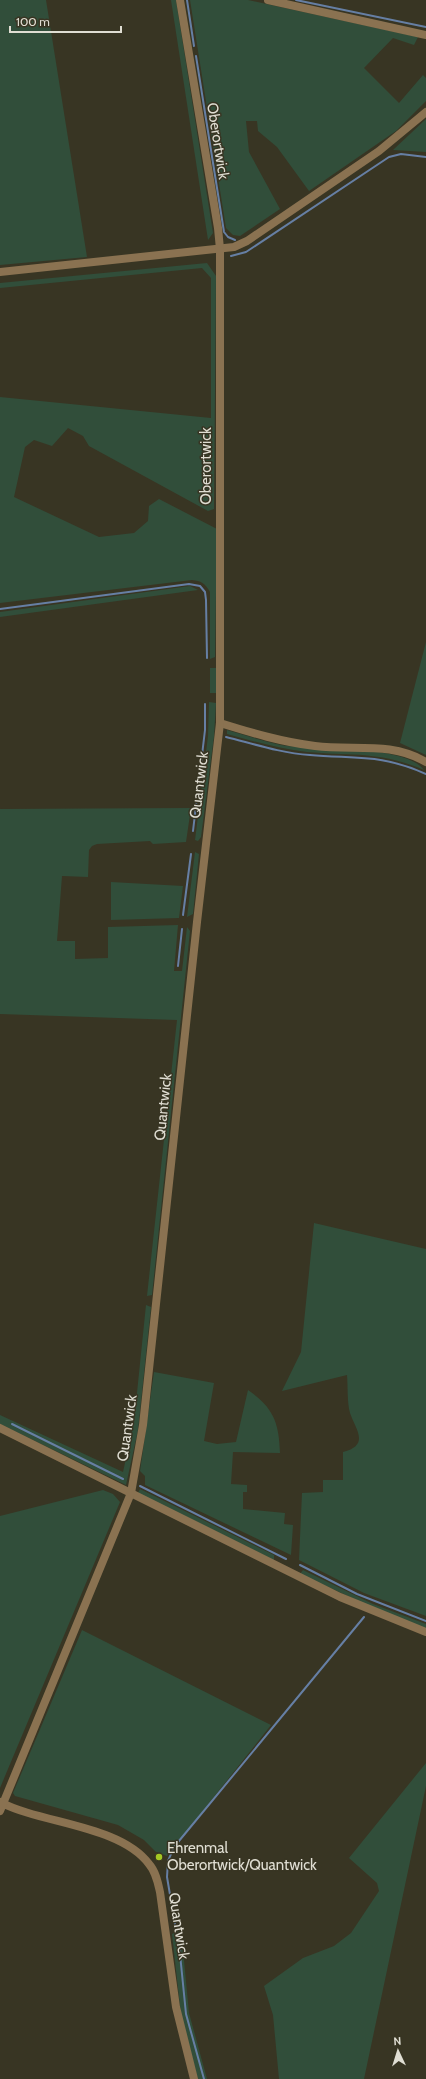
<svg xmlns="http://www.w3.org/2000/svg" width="426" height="2079" viewBox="0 0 426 2079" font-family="Cabin,sans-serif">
<rect width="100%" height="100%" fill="#383523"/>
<g fill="#314e3a">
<polygon points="0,0 46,0 87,257 0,265"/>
<polygon points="171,0 176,0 213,233 208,240"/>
<polygon points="190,0 248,0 418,37 414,45 393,38 364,68 399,103 423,75 426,78 426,101 396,131 309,191 277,147 258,131 257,121 246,121 249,152 280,209 240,236 233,235 226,228"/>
<polygon points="426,119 426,152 393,150"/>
<path d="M207 263 216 276 214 509 208 511 89 446 83 436 68 428 52 446 34 440 25 447 14 497 99 537 134 533 148 521 149 506 159 499 217 529 215 657 210 659V592C205 583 201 581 192 580L0 603V397L211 418V278L202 268 0 288V283Z"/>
<polygon points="190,586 198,590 0,617 0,612"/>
<polygon points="426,642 426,755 400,743"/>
<rect x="210" y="668" width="6" height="25"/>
<polygon points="209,702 216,703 214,736 201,837 198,841 195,840 208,736"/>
<path d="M227 730C245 735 263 741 281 745 314 751 405 744 424 770 380 751 352 756 307 752 279 749 253 741 227 734Z"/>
<polygon points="191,808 186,842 153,844 150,841 97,844 92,846 89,850 88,877 62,876 57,941 75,941 75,959 108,958 108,927 178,925 174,971 182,971 187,927 190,931 152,1295 147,1296 177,1020 0,1014 0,809"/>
<polygon points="195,852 199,854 193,914 187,917"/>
<polygon points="111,882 183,886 179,918 111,920"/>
<path d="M314 1223 426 1249V1616L364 1593 299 1560 302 1493 323 1492V1480H343V1452C370 1445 356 1430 350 1413 347 1402 348 1387 347 1375L282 1391 301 1352Z"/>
<polygon points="146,1305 151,1307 138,1430 126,1485 0,1424 0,1415 123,1472 134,1422"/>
<path d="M154 1372 214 1383 204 1441 217 1444 236 1442 248 1390C274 1408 279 1423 280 1453L233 1452 231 1484 247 1485V1492H243V1509L285 1513 284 1524 293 1525 291 1555 145 1485V1476L140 1471Z"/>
<polygon points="140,1489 274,1555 274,1560 138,1493"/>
<polygon points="103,1490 113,1494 120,1502 0,1788 0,1516"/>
<polygon points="303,1570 373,1604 426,1624 426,1629 363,1603 300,1574"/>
<polygon points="82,1630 271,1725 167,1856 156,1852 144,1840 118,1825 15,1796 13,1793"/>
<polygon points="426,1763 426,1786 364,2079 279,2079 273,2015 264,1986 303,1958 334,1946 351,1933 379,1891 377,1883 349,1858"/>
<polygon points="181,1929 189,2013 207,2079 198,2079 181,2015 172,1934"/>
</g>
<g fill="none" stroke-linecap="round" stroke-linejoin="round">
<g stroke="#667fa4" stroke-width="2">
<polyline points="187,0 194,46"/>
<polyline points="296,0 426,27"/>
<polyline points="196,56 224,232 228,237 235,240"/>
<polyline points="231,256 246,252 389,157 401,154 426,157"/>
<polyline points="0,609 189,584 200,586 205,592 206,600 207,658"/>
<path d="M226 737C254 744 281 753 310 755 355 759 382 754 426 774"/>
<polyline points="193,831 205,730 205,704"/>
<polyline points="183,915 191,854"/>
<polyline points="178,966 182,929"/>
<polyline points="12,1424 123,1479"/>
<polyline points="140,1486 286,1559"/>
<polyline points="300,1565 357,1594 426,1621"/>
<polyline points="175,1924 167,1877 168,1861 174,1847 364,1617"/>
<polyline points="178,1934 186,2014 204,2079"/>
</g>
<g stroke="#8a7251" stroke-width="8">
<polyline points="268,0 426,35"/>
<polyline points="0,272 234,247 247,241 379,151 426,112"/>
<path d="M220 723C252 733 282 742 315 746 354 751 390 741 426 762"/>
<polyline points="0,1428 340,1597 426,1632"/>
<path d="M0 1802C42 1824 120 1825 149 1864 156 1872 158 1883 160 1892L176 2007 194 2079"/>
<polyline points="0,1811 131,1493 143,1425 197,922 220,723 220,249 218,228 180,0"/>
</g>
</g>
<circle fill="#a5c823" stroke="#383523" stroke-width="1.5" cx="159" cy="1857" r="4"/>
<g text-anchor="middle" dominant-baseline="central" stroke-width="3" stroke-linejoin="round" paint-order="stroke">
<g font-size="15" fill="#e0ded3" stroke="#383523">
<text transform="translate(218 141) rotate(81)">Oberortwick</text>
<text transform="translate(206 466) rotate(-90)">Oberortwick</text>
<text transform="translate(199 785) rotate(-83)">Quantwick</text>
<text transform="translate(163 1107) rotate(-84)">Quantwick</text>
<text transform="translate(127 1428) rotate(-82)">Quantwick</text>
<text transform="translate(179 1926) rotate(81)">Quantwick</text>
</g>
<g font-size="15" fill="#e0ded3" stroke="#383523" text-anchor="start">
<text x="167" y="1848">Ehrenmal<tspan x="167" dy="17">Oberortwick/Quantwick</tspan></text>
</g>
</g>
<g transform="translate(398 2051) rotate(356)" stroke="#383523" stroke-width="3" paint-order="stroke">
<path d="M0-3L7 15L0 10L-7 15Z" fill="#e0ded3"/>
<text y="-6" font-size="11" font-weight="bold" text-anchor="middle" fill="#e0ded3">N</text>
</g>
<path d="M10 26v6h111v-6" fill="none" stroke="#e0ded3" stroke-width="2"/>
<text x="16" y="26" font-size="12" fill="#e0ded3" stroke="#383523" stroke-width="3" paint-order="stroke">100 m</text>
</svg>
